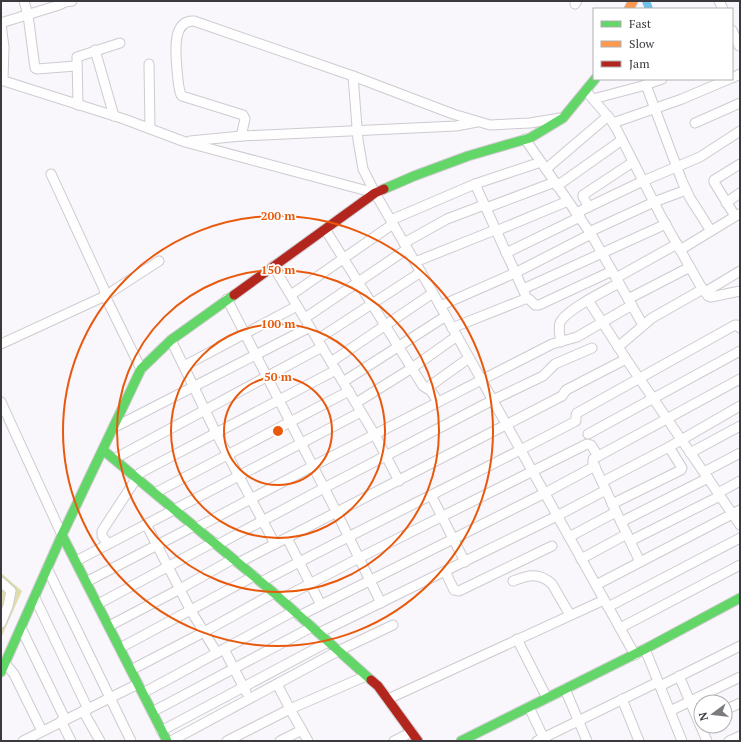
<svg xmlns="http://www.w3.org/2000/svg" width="741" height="742" viewBox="0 0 741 742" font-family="'PT Serif',serif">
<rect width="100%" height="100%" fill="#f9f6fc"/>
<polygon fill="#dddeac" points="1,573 22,591 1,638"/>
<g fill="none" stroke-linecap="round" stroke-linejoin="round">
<polyline stroke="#6ec1e8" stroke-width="8" points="646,1 649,9"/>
<defs>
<g id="street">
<polyline points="24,1 28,15 35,68 37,69 76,66"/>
<polyline points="719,1 723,9"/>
<polyline points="575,4 577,1"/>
<polyline points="1,23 59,5 65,2 72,1"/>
<polyline points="1,24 4,47 3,80"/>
<polyline points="732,30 739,46"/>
<polyline points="95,50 114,116"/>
<polyline points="149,64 150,129"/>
<polyline points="353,76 358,140 363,169 375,193 433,293 635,655"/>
<polyline points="732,78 740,74"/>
<polyline points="1,80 124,119 185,142 375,193"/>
<polyline points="646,85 682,181 690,198 711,231"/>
<polyline points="586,91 611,120 616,128 661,216 700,285 708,296 711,297 740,291"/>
<polyline points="593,99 642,86 662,79"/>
<polyline points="78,105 77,57 120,43"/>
<polyline points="613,123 682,99 729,79"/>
<polyline points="695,123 740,103"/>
<path d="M241 136 245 119 243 115 182 96 181 95C178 87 178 78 177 70 176 55 171 20 194 21L353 76 453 114 490 125 530 123 560 118"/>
<polyline points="525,139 591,234 643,325"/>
<polyline points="190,141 241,136 456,126 477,122"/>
<polyline points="546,169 608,116"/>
<polyline points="51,174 104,289 105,296 141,369"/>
<polyline points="475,184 525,294"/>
<polyline points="557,186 622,140"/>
<polyline points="726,203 740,193"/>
<polyline points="589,207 583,197 583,195 633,162"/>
<polyline points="486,208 555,182"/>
<polyline points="576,213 643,181 700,157 740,131"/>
<polyline points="735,216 714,182 714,180 740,164"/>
<polyline points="391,220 475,184 541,162"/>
<polyline points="325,229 423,386 431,391 438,402"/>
<polyline points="496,231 568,201"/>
<polyline points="589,232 654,202 686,190"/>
<polyline points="404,243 447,219 484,205"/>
<polyline points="680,250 739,214"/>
<polyline points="506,253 580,217"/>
<polyline points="415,262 495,230"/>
<polyline points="273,266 375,435 399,481"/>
<polyline points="616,278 677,244"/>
<polyline points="523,289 666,224"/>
<polyline points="705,292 740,271"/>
<polyline points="291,295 393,224"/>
<polyline points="227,299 337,513 381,603"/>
<polyline points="628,299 690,267"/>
<polyline points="588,300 626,359 740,525"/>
<polyline points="440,306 515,273 591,234"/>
<polyline points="305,318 407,249"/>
<polyline points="452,328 525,299 529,299 535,305 539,305 612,271"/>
<polyline points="318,339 421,272"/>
<polyline points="171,340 216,433 275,544"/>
<path d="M561 342C560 337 558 329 560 323 564 311 606 290 619 283"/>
<polyline points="1,344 105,296 159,261"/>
<polyline points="618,347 652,318 703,289"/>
<polyline points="331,362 433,293"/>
<polyline points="184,366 297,306"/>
<polyline points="343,382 446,316"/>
<polyline points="427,388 469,358"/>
<polyline points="1,402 62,535"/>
<polyline points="356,403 412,368 457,336"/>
<polyline points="113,428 310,327"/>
<polyline points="588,434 740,351"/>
<polyline points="690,453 740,426"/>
<polyline points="114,459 322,347"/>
<polyline points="704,472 740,453"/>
<polyline points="602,482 669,447 740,406"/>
<polyline points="155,493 349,391"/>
<polyline points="718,493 740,481"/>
<polyline points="431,495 465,562"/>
<polyline points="612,504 681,470 682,468 669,447"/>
<polyline points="621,522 708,478"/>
<polyline points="146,524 191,611 217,653"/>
<polyline points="196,528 313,466 552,344 577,337 632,305"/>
<polyline points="569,537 616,512"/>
<polyline points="287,538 321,605"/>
<polyline points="630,541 720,496"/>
<polyline points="108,544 102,536 102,531 140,473 336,370"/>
<polyline points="217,545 324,488 493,400 543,376 555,364 592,348"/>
<polyline points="581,559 627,534"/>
<polyline points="76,561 361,412"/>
<polyline points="640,562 593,463 593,459 740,379"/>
<polyline points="238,563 562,396 566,390 626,359"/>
<polyline points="47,568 131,741"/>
<polyline points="445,571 454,590 459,591 552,546"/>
<path d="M513 581C528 575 539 572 552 584L570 615"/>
<polyline points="1,582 11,591 8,606 1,623"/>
<polyline points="86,582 194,526"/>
<path d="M261 582C365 527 472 476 576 421V415L577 413 735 325H737L740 328"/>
<polyline points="596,585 740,510"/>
<polyline points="35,598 88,709"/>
<polyline points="281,599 359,558 587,444 591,445 598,456"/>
<polyline points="98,604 214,542"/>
<polyline points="608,607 740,538"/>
<polyline points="299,616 545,493 595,466"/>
<polyline points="109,626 180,589 233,559"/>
<polyline points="21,628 65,719"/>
<polyline points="620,628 740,565"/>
<polyline points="319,633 557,516 606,490"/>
<polyline points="517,639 547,698"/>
<polyline points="120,648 254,576"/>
<polyline points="224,649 246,692"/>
<polyline points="645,649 682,741"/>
<polyline points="5,663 14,674 42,731"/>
<polyline points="131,670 204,632 274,593"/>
<polyline points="679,676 707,741"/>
<polyline points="277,684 290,709 308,741"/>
<polyline points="660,686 740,646"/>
<polyline points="565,689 587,741"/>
<polyline points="143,693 294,611"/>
<polyline points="388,699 604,600"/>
<polyline points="622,699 639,741"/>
<polyline points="529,707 545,741"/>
<polyline points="725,710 740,703"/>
<polyline points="83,711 100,741"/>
<polyline points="670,711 740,677"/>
<polyline points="152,712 312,627"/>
<polyline points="61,721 71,741"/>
<polyline points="161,731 328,642"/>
<polyline points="23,741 138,684"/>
<polyline points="171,741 338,651 393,625"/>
<polyline points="227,741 290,709 366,676"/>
<polyline points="280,741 302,730"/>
<polyline points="394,741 412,732"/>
<polyline points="537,741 658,682"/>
<polyline points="729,741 740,736"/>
</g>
<g id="fast">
<polyline points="384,189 414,176 468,156 530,138 563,118 595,79"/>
<polyline points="103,450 274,593 371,680"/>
<polyline points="62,535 167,741"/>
<polyline points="1,672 62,535 141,369 171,340 234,295"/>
<polyline points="461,741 645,649 740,598"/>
</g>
<polyline id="slow" points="629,9 633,1"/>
<g id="jam">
<polyline points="234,295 375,193 384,189"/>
<polyline points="371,680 378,686 418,741"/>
</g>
</defs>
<use href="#street" stroke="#cdcbd0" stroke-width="11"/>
<use href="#fast" stroke="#cdcbd0" stroke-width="11"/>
<use href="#slow" stroke="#cdcbd0" stroke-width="11"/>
<use href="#jam" stroke="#cdcbd0" stroke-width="11"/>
<use href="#street" stroke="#fefeff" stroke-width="9"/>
<use href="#fast" stroke="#63d668" stroke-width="9"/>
<use href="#slow" stroke="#ff974d" stroke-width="9"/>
<use href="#jam" stroke="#b3261e" stroke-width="9"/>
</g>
<g fill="none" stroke="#e8590c" stroke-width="2">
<circle cx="278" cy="431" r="54"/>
<circle cx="278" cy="431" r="107"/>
<circle cx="278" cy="431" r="161"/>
<circle cx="278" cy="431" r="215"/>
</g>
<circle cx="278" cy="431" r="6" fill="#e8590c" stroke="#fff" stroke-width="2"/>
<g font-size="12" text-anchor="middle" font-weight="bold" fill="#e8590c" stroke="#fff" stroke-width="3.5" stroke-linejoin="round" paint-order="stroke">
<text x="278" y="220">200 m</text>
<text x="278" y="274">150 m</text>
<text x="278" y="328">100 m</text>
<text x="278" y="381">50 m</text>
</g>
<rect width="741" height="742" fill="none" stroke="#3b383e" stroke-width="4"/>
<rect x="593" y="8" width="140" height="72" fill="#ffffff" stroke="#b1afb2"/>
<rect x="601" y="21" width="20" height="6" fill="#63d668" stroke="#b1afb2"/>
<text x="629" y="28" font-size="12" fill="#3b383e">Fast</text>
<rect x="601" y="41" width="20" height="6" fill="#ff974d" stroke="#b1afb2"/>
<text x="629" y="48" font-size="12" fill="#3b383e">Slow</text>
<rect x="601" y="61" width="20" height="6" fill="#b3261e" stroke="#b1afb2"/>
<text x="629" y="68" font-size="12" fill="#3b383e">Jam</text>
<g transform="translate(713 714) rotate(255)"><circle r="19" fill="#ffffff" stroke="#b1afb2"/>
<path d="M0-3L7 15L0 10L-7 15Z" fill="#7e7a80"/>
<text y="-6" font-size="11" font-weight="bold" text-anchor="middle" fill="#3b383e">N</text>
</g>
</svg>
